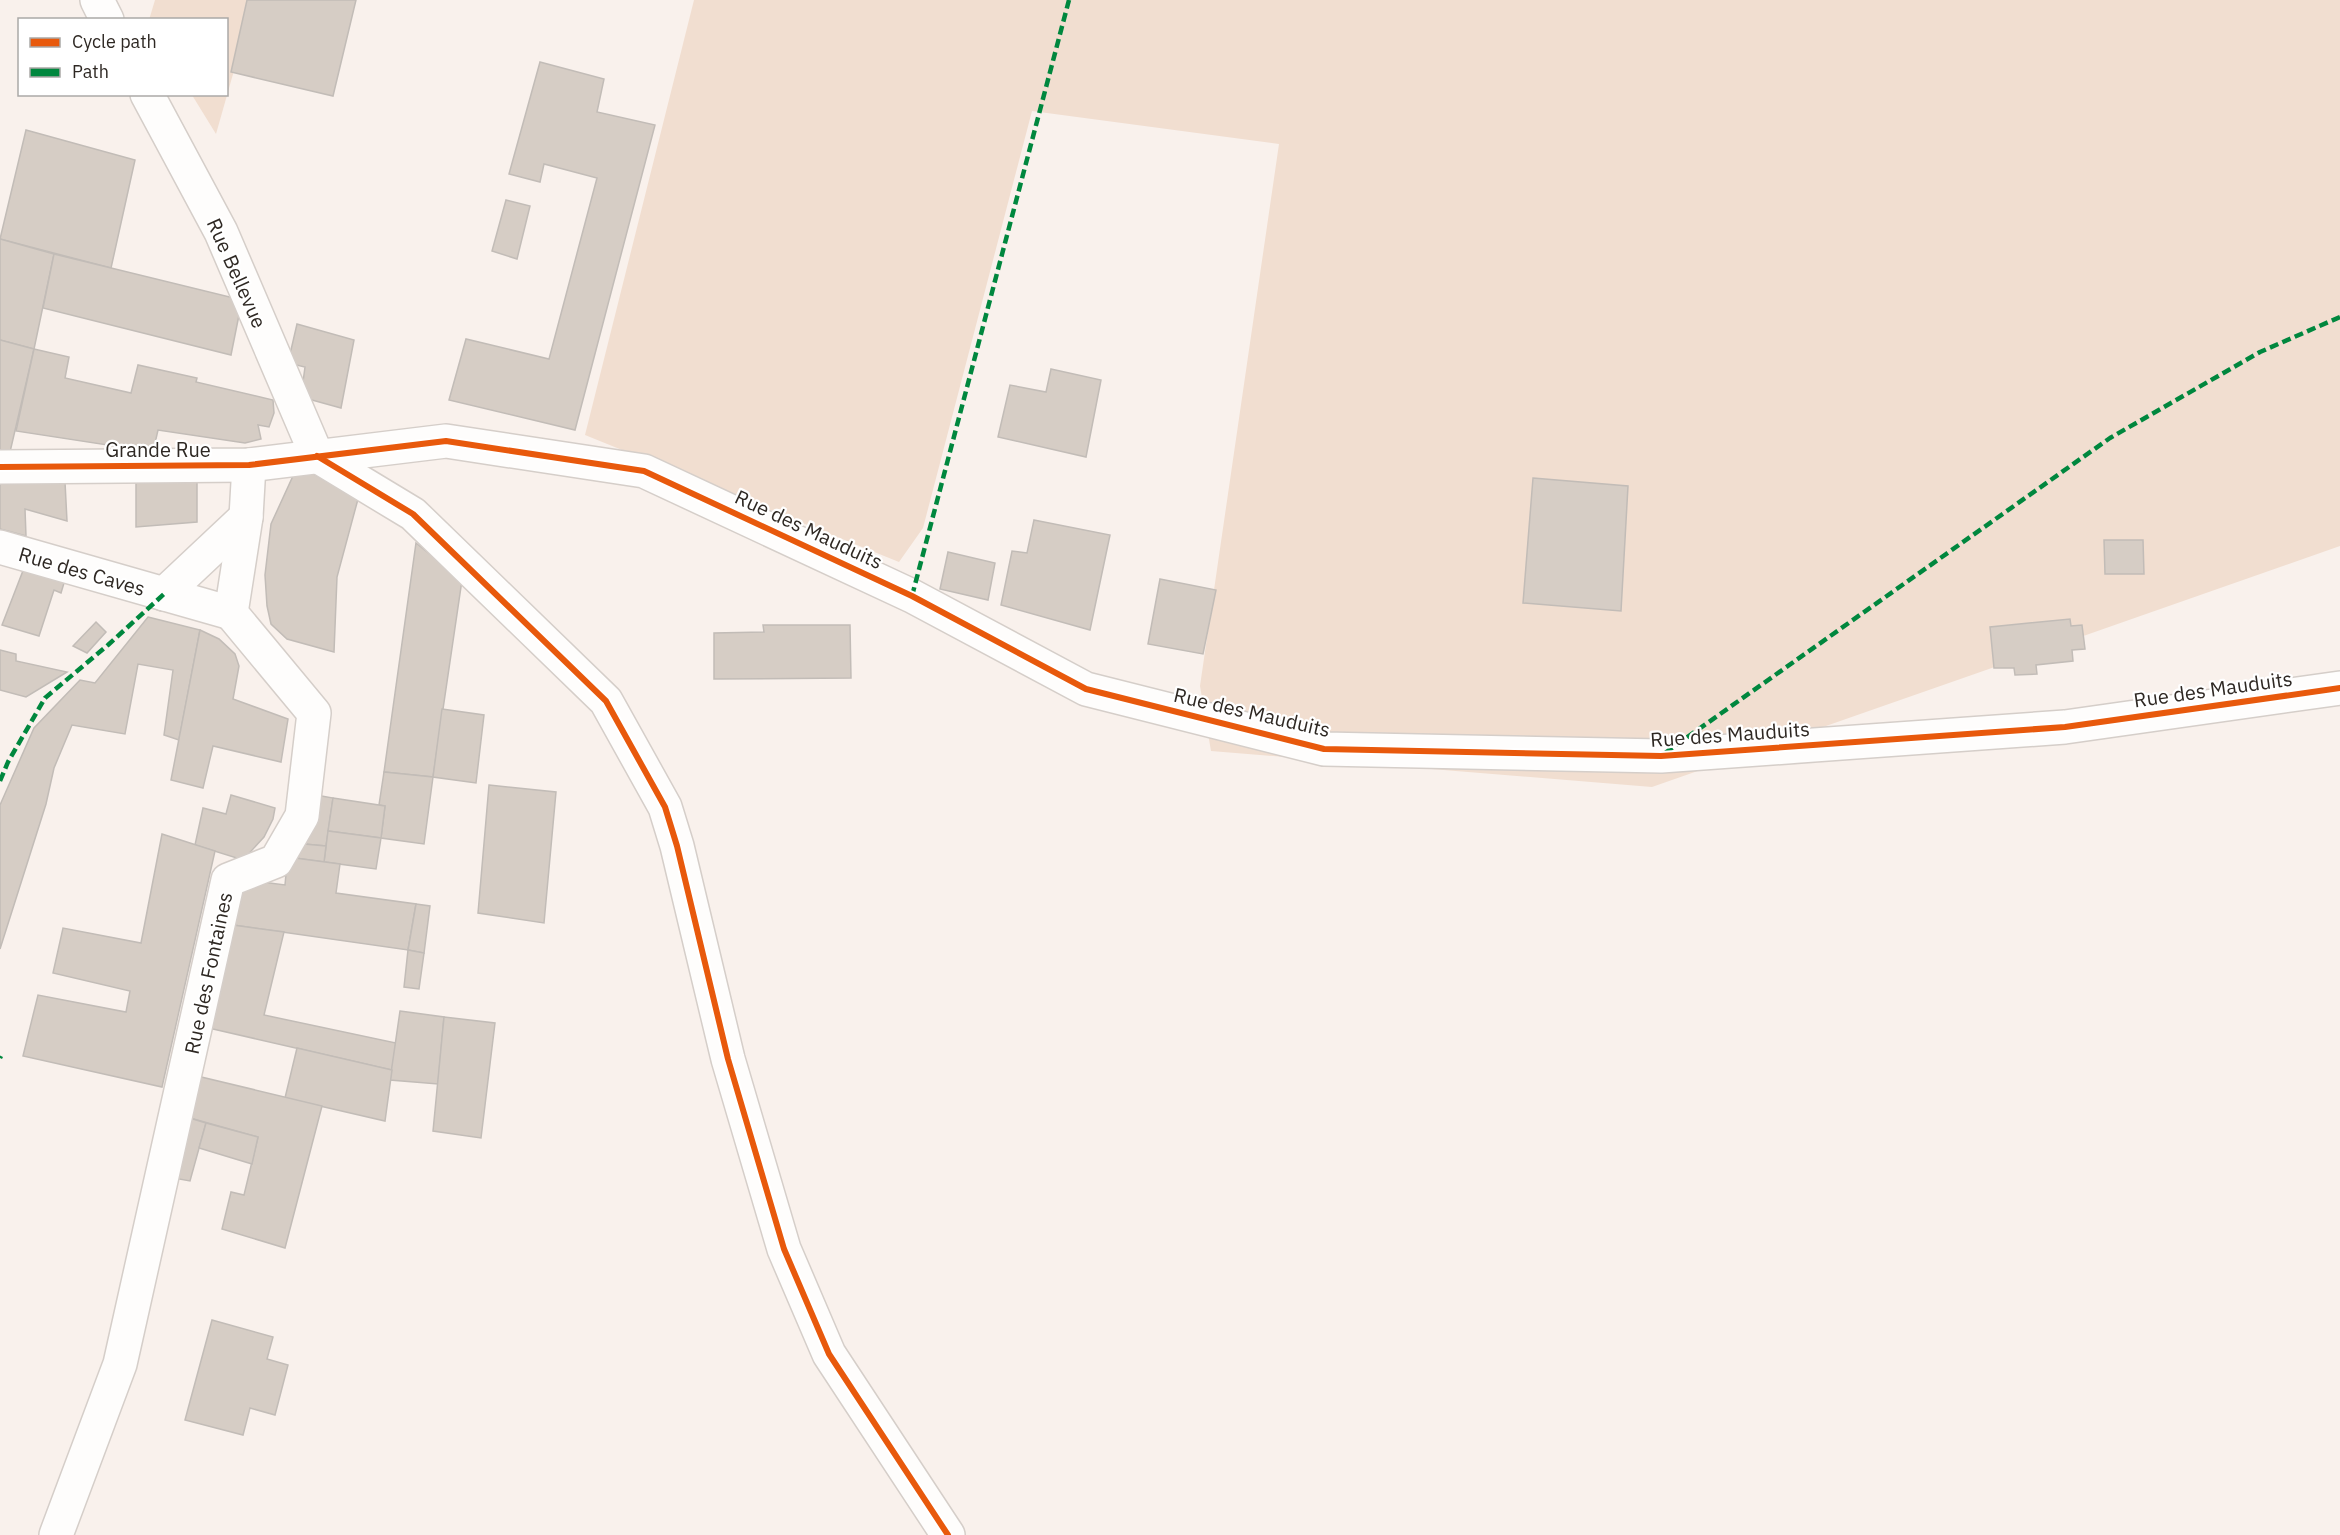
<svg xmlns="http://www.w3.org/2000/svg" width="2340" height="1535" viewBox="0 0 2340 1535" font-family="'IBM Plex Sans',sans-serif">
<rect width="100%" height="100%" fill="#f9f1ec"/>
<g fill="#f1ded0">
<polygon points="155,0 254,0 216,134 192,95 226,94 226,20 149,20"/>
<polygon points="694,0 2340,0 2340,546 1652,787 1211,751 1200,686 1279,144 1032,111 923,528 899,562 585,435"/>
</g>
<g fill="#d6cdc5" stroke="#c2bcb7" stroke-width="1.5">
<polygon points="247,0 356,0 333,96 231,72"/>
<polygon points="540,62 604,79 597,112 655,125 575,430 449,400 466,339 549,359 597,178 544,164 540,182 509,174"/>
<polygon points="26,130 135,160 111,268 0,239"/>
<polygon points="506,200 530,206 517,259 492,251"/>
<polygon points="0,239 54,254 34,349 0,340"/>
<polygon points="54,254 242,300 231,355 43,308"/>
<polygon points="297,324 354,340 341,408 301,397 305,367 288,363"/>
<polygon points="0,340 34,349 10,452 0,452"/>
<polygon points="34,349 69,357 65,378 131,393 138,365 197,378 196,382 273,400 274,413 269,427 258,425 261,439 245,443 158,430 153,452 16,431"/>
<polygon points="1051,369 1101,380 1086,457 998,437 1010,385 1046,392"/>
<polygon points="312,473 358,499 337,577 334,652 287,639 271,624 267,606 265,575 271,524 293,476"/>
<polygon points="197,476 197,522 136,527 136,479"/>
<polygon points="1533,478 1628,486 1621,611 1523,603"/>
<polygon points="65,482 67,521 25,509 26,536 0,529 0,483"/>
<polygon points="1034,520 1110,535 1090,630 1001,605 1012,551 1027,553"/>
<polygon points="2104,540 2143,540 2144,574 2105,574"/>
<polygon points="416,543 462,580 433,777 384,772"/>
<polygon points="948,552 995,563 988,600 940,589"/>
<polygon points="26,563 67,573 61,593 54,590 39,636 2,625"/>
<polygon points="1160,579 1216,590 1203,654 1148,644"/>
<polygon points="148,617 200,630 179,740 164,735 173,670 138,664 125,734 72,725 54,768 46,804 0,949 0,805 34,728 80,680 95,683"/>
<polygon points="2070,619 2071,626 2082,625 2085,649 2072,650 2073,661 2036,665 2037,674 2015,675 2014,668 1994,668 1990,627"/>
<polygon points="96,622 106,632 87,653 73,646"/>
<polygon points="763,625 850,625 851,678 714,679 714,633 764,632"/>
<polygon points="200,630 219,639 235,654 239,666 233,699 288,719 281,762 213,746 203,788 171,780"/>
<polygon points="0,650 16,654 16,661 67,672 26,697 0,690"/>
<polygon points="442,709 484,715 476,783 433,777"/>
<polygon points="384,772 433,777 424,844 381,838 385,806 379,805"/>
<polygon points="489,785 556,792 544,923 478,913"/>
<polygon points="231,795 275,808 273,819 264,837 243,860 195,845 203,808 226,814"/>
<polygon points="316,795 333,798 326,846 304,844"/>
<polygon points="333,798 385,806 381,838 328,831"/>
<polygon points="328,831 381,838 376,869 324,862"/>
<polygon points="162,834 215,851 162,1087 23,1056 38,995 126,1012 130,991 53,973 63,928 141,943"/>
<polygon points="304,844 326,846 324,862 295,858"/>
<polygon points="295,858 340,864 336,893 416,904 408,950 233,925 246,880 285,885 286,874"/>
<polygon points="416,904 430,906 424,953 408,950"/>
<polygon points="233,925 284,932 264,1015 396,1043 392,1070 204,1027"/>
<polygon points="408,950 424,953 419,989 404,987"/>
<polygon points="400,1011 444,1017 438,1084 390,1080"/>
<polygon points="444,1017 495,1023 481,1138 433,1131"/>
<polygon points="297,1048 392,1070 385,1121 285,1098"/>
<polygon points="193,1075 322,1106 285,1248 222,1229 231,1192 244,1195 258,1137 183,1116"/>
<polygon points="183,1116 206,1123 190,1181 168,1177"/>
<polygon points="206,1123 258,1137 252,1164 199,1148"/>
<polygon points="212,1320 273,1337 267,1359 288,1365 275,1415 250,1408 243,1435 185,1420"/>
</g>
<g fill="none" stroke-linecap="round" stroke-linejoin="round">
<defs>
<g id="minor">
<polyline points="97,0 107,20"/>
<polyline points="147,94 221,232 317,456"/>
<polyline points="317,456 413,514 606,701 665,807 677,846 728,1059 784,1249 829,1354 948,1535"/>
<polyline points="0,467 249,465 446,441 644,471 912,596 1086,689 1324,749 1661,756 2065,727 2340,688"/>
<polyline points="0,547 231,613"/>
<polyline points="164,594 246,517"/>
<polyline points="56,1535 120,1364 228,880 276,861 302,816 314,713 231,613 246,517 249,465"/>
</g>
</defs>
<use href="#minor" stroke="#d5cec9" stroke-width="36"/>
<use href="#minor" stroke="#fefdfc" stroke-width="33"/>
<g stroke="#00873e" stroke-width="4.5" stroke-dasharray="9 4.5" stroke-linecap="butt">
<polyline points="912,596 1069,0"/>
<polyline points="1665,753 2110,438 2260,352 2340,317"/>
<polyline points="0,781 8,762 45,698 108,645 164,594"/>
<polyline points="0,1058 1,1056"/>
</g>
<defs>
<g id="cycleway">
<polyline points="317,456 413,514 606,701 665,807 677,846 728,1059 784,1249 829,1354 948,1535"/>
<polyline points="0,467 249,465 446,441 644,471 912,596 1086,689 1324,749 1661,756 2065,727 2340,688"/>
</g>
</defs>
<use href="#cycleway" stroke="#fff" stroke-width="10"/>
<use href="#cycleway" stroke="#e8590c" stroke-width="6"/>
</g>
<g text-anchor="middle" dominant-baseline="central" stroke-width="4.5" stroke-linejoin="round" paint-order="stroke">
<g font-size="20" fill="#2e2823" stroke="#fff">
<text transform="translate(237 273) rotate(66)">Rue Bellevue</text>
<text x="158" y="449">Grande Rue</text>
<text transform="translate(809 529) rotate(25)">Rue des Mauduits</text>
<text transform="translate(82 571) rotate(16)">Rue des Caves</text>
<text transform="translate(2213 689) rotate(-8)">Rue des Mauduits</text>
<text transform="translate(1252 712) rotate(13)">Rue des Mauduits</text>
<text transform="translate(1730 734) rotate(-4)">Rue des Mauduits</text>
<text transform="translate(208 973) rotate(-78)">Rue des Fontaines</text>
</g>
</g>
<rect x="18" y="18" width="210" height="78" fill="#ffffff" stroke="#aba9a7" stroke-width="1.5"/>
<rect x="30" y="38" width="30" height="9" fill="#e8590c" stroke="#aba9a7" stroke-width="1.5"/>
<text x="72" y="48" font-size="18" fill="#2e2823">Cycle path</text>
<rect x="30" y="68" width="30" height="9" fill="#00873e" stroke="#aba9a7" stroke-width="1.5"/>
<text x="72" y="78" font-size="18" fill="#2e2823">Path</text>
</svg>
